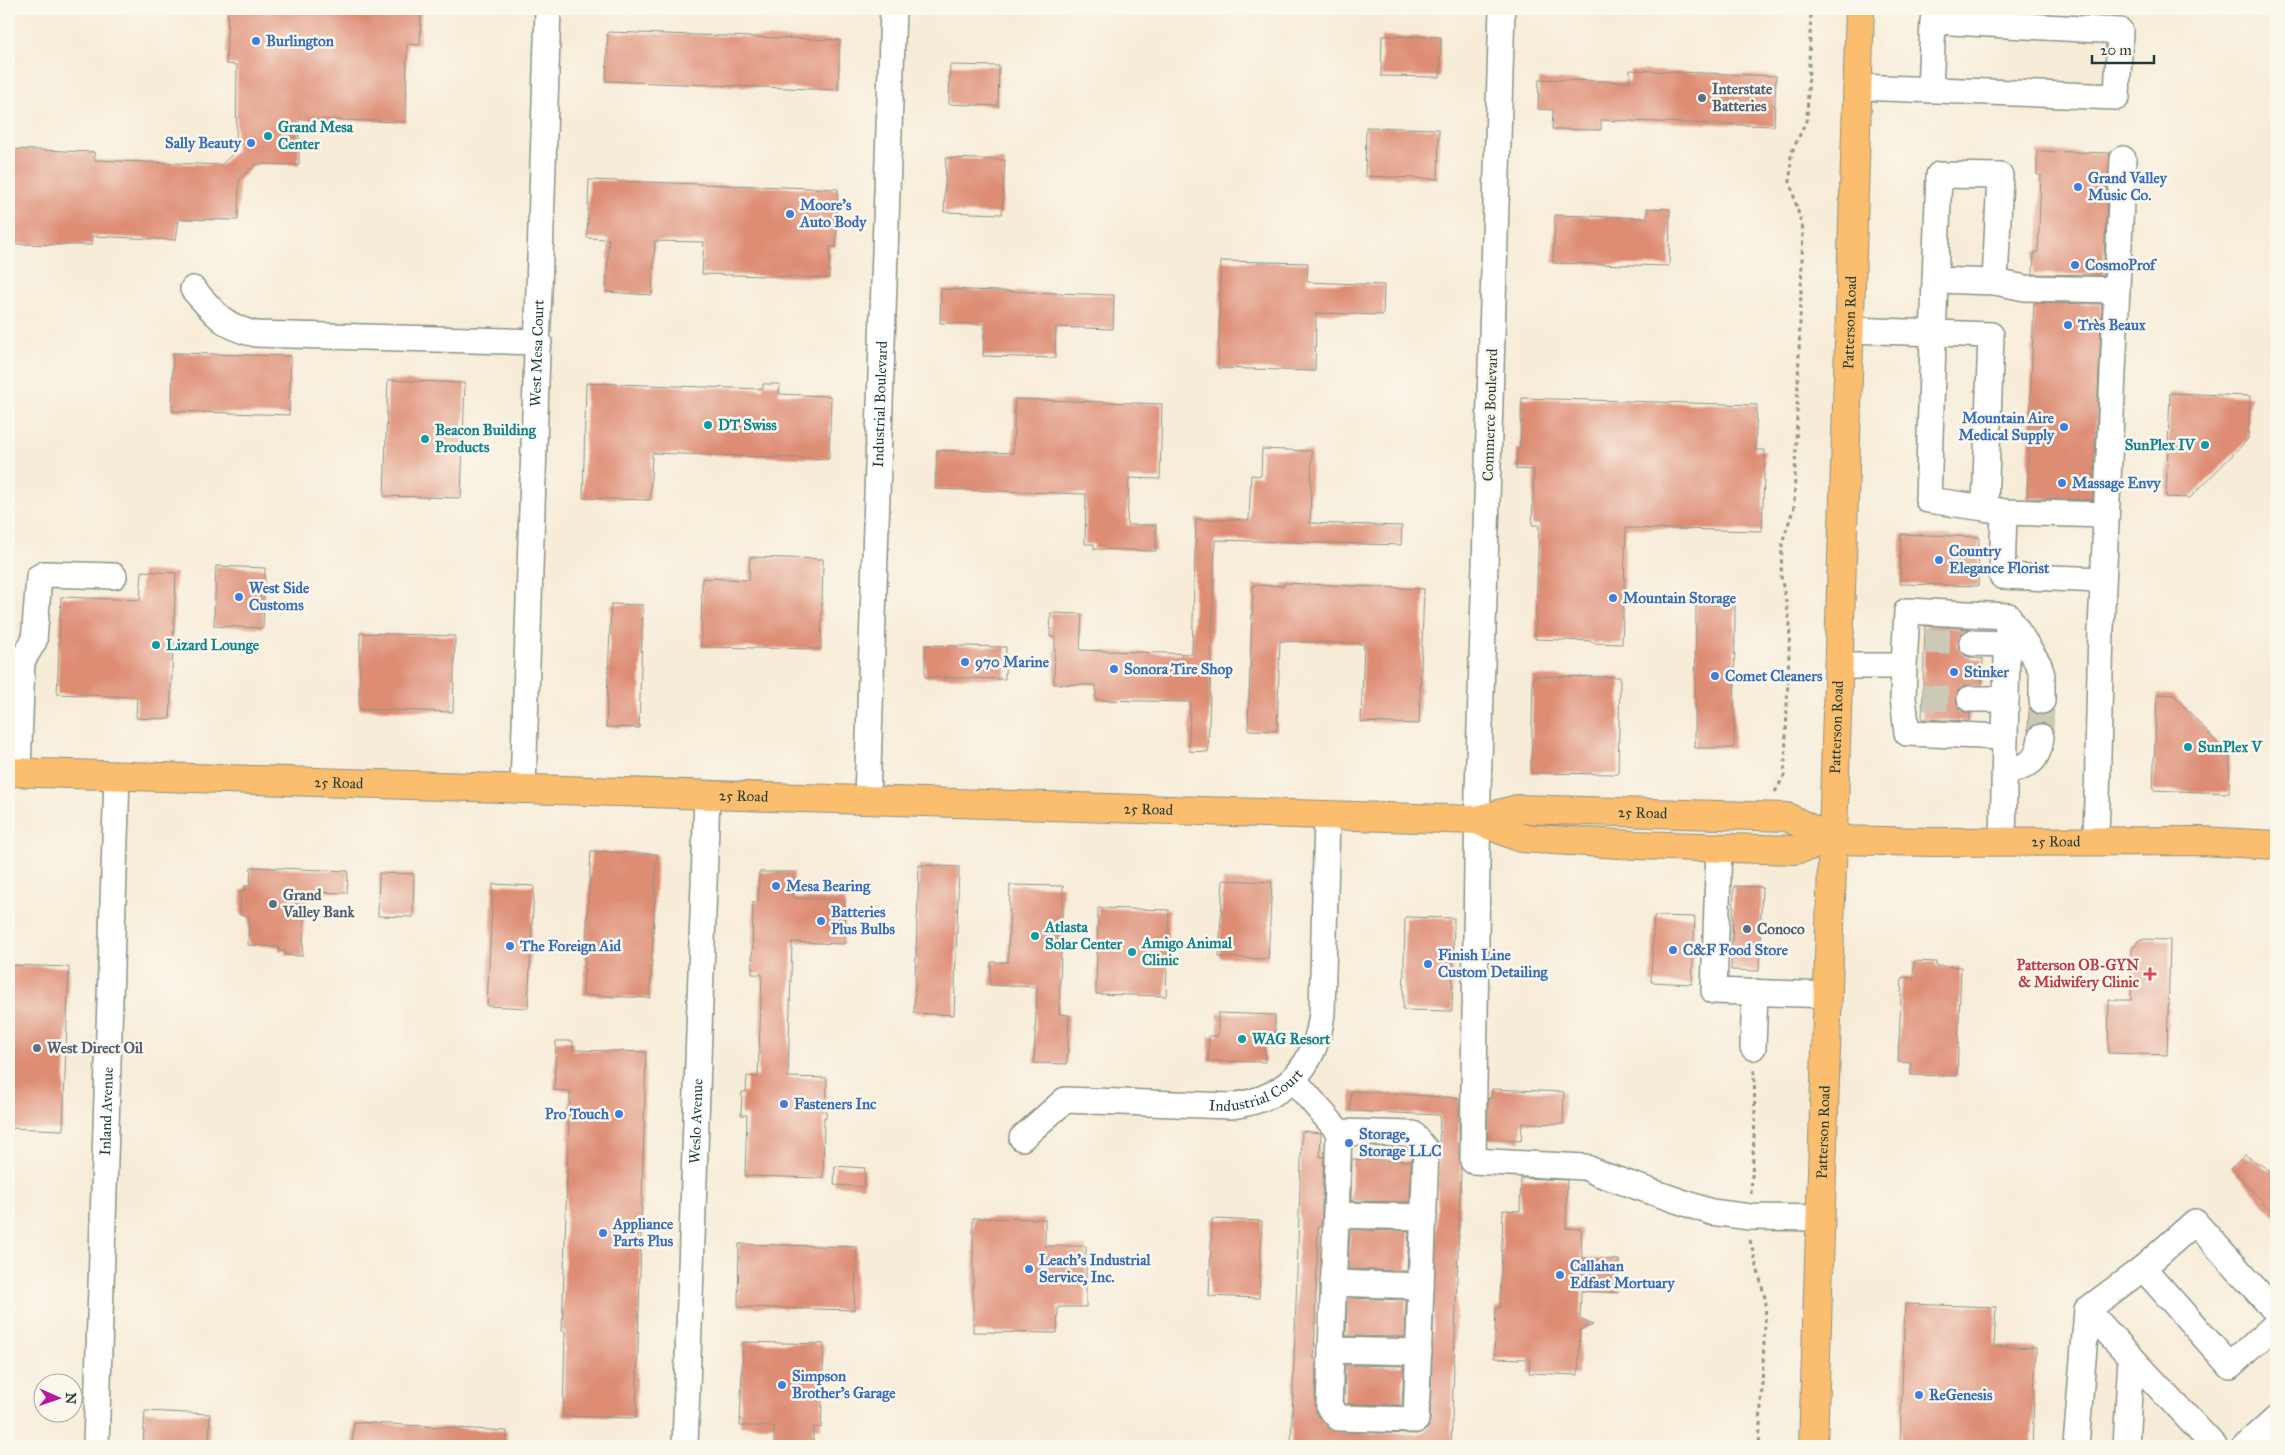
<svg xmlns="http://www.w3.org/2000/svg" width="2285" height="1455" viewBox="0 0 2285 1455" font-family="'IM FELL Great Primer',serif">
<rect width="100%" height="100%" fill="#fbf7ec"/>
<filter id="ink" filterUnits="userSpaceOnUse"><feTurbulence type="fractalNoise" baseFrequency=".02" numOctaves="2"/><feDisplacementMap in="SourceGraphic" scale="10" xChannelSelector="R" yChannelSelector="G"/><feConvolveMatrix kernelMatrix="1 2 1 2 8 2 1 2 1" color-interpolation-filters="sRGB"/></filter>
<filter id="wash" filterUnits="userSpaceOnUse"><feTurbulence type="fractalNoise" baseFrequency=".0096" numOctaves="4" result="noise"/><feDisplacementMap in="SourceGraphic" scale="20" xChannelSelector="R" yChannelSelector="G"/><feGaussianBlur stdDeviation="1.12" result="paint"/><feColorMatrix in="noise" values="0 0 0 0 0 0 0 0 0 0 0 0 0 0 0 0 0 1.4 0 .05"/><feComposite in="paint" operator="in"/></filter>
<g filter="url(#wash)">
<rect width="100%" height="100%" fill="#f7ecd8"/>
<g id="blocks">
<g fill="#de8d74">
<polygon points="228,9 421,9 420,45 407,44 406,122 299,119 299,165 256,164 239,180 238,220 179,219 176,240 92,236 92,245 9,244 9,149 94,152 95,160 221,165 236,151 237,65 226,64"/>
<polygon points="608,32 840,40 838,90 606,81"/>
<polygon points="1382,36 1441,37 1440,77 1381,76"/>
<polygon points="950,65 999,66 998,106 949,104"/>
<polygon points="1630,70 1776,76 1774,126 1601,120 1601,130 1552,129 1553,110 1538,109 1539,79 1630,82"/>
<polygon points="1366,127 1439,129 1438,179 1365,176"/>
<polygon points="2037,151 2110,153 2103,275 2033,274 2034,252 2038,252 2041,175 2037,175"/>
<polygon points="946,158 1005,160 1002,214 944,212"/>
<polygon points="589,180 838,189 836,247 830,247 829,278 702,274 704,242 655,241 652,295 606,292 609,239 587,238"/>
<polygon points="1647,208 1670,209 1669,266 1553,263 1555,215 1647,218"/>
<polygon points="1221,261 1308,263 1307,282 1384,285 1383,315 1316,313 1315,371 1218,368"/>
<polygon points="941,289 1114,295 1113,329 1056,327 1055,358 983,356 985,324 940,323"/>
<polygon points="2034,303 2102,304 2093,500 2027,498"/>
<polygon points="173,353 291,356 289,415 172,411"/>
<polygon points="388,380 465,383 461,498 384,496"/>
<polygon points="586,383 763,389 763,384 780,384 779,394 827,396 831,397 829,459 652,453 650,500 583,498"/>
<polygon points="2170,393 2250,396 2248,439 2190,498 2166,497"/>
<polygon points="1522,398 1757,405 1755,450 1765,450 1762,531 1626,528 1622,644 1592,643 1592,641 1535,639 1539,525 1532,525 1534,470 1516,469 1517,449 1520,449"/>
<polygon points="1015,399 1162,404 1160,479 1129,478 1127,525 1156,525 1156,551 1094,549 1094,544 1085,544 1086,494 935,489 937,450 1013,453"/>
<polygon points="1262,449 1312,451 1310,523 1402,526 1401,545 1215,540 1208,752 1189,751 1190,702 1096,700 1096,685 1054,684 1055,637 1050,637 1051,613 1082,614 1080,650 1192,654 1196,519 1249,520 1251,475 1261,476"/>
<polygon points="1901,534 1979,537 1978,586 1900,584"/>
<polygon points="750,557 823,559 821,649 701,647 702,578 749,580"/>
<polygon points="216,566 265,568 263,628 214,626"/>
<polygon points="142,571 176,573 170,719 136,718 137,697 57,694 61,597 140,600"/>
<polygon points="1284,583 1424,589 1419,724 1361,722 1364,644 1280,641 1277,731 1248,730 1253,585 1284,586"/>
<polygon points="611,604 643,605 639,728 606,727"/>
<polygon points="1696,604 1735,605 1734,748 1695,748"/>
<polygon points="1925,626 1972,629 1966,630 1960,635 1958,643 1959,649 1964,655 1972,658 1983,659 1982,685 1963,686 1958,691 1956,699 1958,707 1963,712 1970,713 1969,721 1922,719"/>
<polygon points="360,633 455,636 453,712 359,709"/>
<polygon points="925,645 1006,647 1005,679 925,677"/>
<polygon points="1533,676 1620,677 1618,774 1531,773"/>
<polygon points="2157,694 2174,695 2230,757 2229,793 2153,790"/>
<polygon points="2029,707 2034,713 2042,715 2053,710 2052,728 2044,723 2036,723 2028,732"/>
<polygon points="591,851 657,854 650,998 583,995"/>
<polygon points="919,865 959,867 954,1015 914,1013"/>
<polygon points="251,867 348,871 347,893 306,892 302,956 285,955 285,951 279,951 279,947 248,945 249,916 240,915 241,890 245,890 245,886 250,886"/>
<polygon points="759,872 794,872 794,898 845,900 844,944 792,942 788,1077 827,1078 826,1118 824,1117 823,1178 745,1176 747,1115 741,1115 742,1092 746,1092 747,1076 758,1077 762,974 752,974 753,902 758,902"/>
<polygon points="379,873 414,874 413,917 378,916"/>
<polygon points="1223,880 1272,882 1268,959 1219,957"/>
<polygon points="493,884 534,886 528,1008 487,1006"/>
<polygon points="1010,885 1063,886 1059,1014 1069,1015 1067,1064 1034,1063 1037,987 990,985 991,962 1008,962"/>
<polygon points="1734,886 1762,887 1759,971 1731,970"/>
<polygon points="1098,908 1169,910 1166,996 1096,994"/>
<polygon points="1654,916 1695,917 1692,984 1651,982"/>
<polygon points="1405,917 1454,918 1452,1011 1403,1010"/>
<polygon points="2140,939 2170,940 2167,1055 2108,1053 2109,1000 2131,1000 2132,948"/>
<polygon points="1914,961 1936,962 1936,966 1961,967 1957,1076 1911,1075 1911,1063 1898,1062 1902,977 1914,978"/>
<polygon points="9,965 69,967 63,1130 9,1128"/>
<polygon points="1218,1013 1275,1015 1275,1042 1265,1041 1265,1062 1208,1061 1209,1036 1218,1036"/>
<polygon points="556,1041 573,1041 573,1050 646,1052 636,1418 563,1416 565,1331 562,1331 570,1091 554,1090"/>
<polygon points="1492,1089 1564,1092 1563,1124 1522,1123 1521,1141 1488,1139 1488,1098 1491,1098"/>
<polygon points="1351,1091 1459,1098 1459,1161 1461,1168 1451,1446 1291,1446 1302,1131 1321,1133 1320,1157 1324,1157 1321,1227 1318,1227 1314,1359 1316,1359 1315,1406 1318,1416 1329,1428 1339,1432 1416,1434 1423,1432 1428,1428 1430,1421 1440,1115 1350,1111"/>
<polygon points="2245,1155 2269,1170 2276,1167 2276,1217 2231,1168"/>
<polygon points="1352,1159 1411,1161 1410,1202 1351,1201"/>
<polygon points="835,1166 865,1168 864,1187 834,1185"/>
<polygon points="1521,1178 1567,1180 1566,1228 1581,1229 1582,1258 1619,1260 1618,1293 1581,1291 1580,1319 1593,1325 1580,1330 1578,1375 1529,1373 1530,1359 1494,1358 1496,1308 1500,1308 1503,1210 1520,1211"/>
<polygon points="973,1218 1045,1219 1045,1246 1086,1246 1086,1307 1058,1307 1057,1333 973,1332"/>
<polygon points="1212,1219 1262,1221 1259,1298 1209,1296"/>
<polygon points="1350,1230 1409,1231 1407,1271 1348,1269"/>
<polygon points="739,1244 857,1247 854,1310 738,1307"/>
<polygon points="1347,1298 1406,1300 1405,1337 1346,1336"/>
<polygon points="1905,1304 1996,1307 1994,1346 2036,1348 2032,1446 1900,1446"/>
<polygon points="743,1342 824,1344 821,1428 813,1427 813,1446 774,1446 774,1426 740,1426"/>
<polygon points="1345,1365 1404,1366 1402,1405 1346,1404 1344,1402"/>
<polygon points="145,1411 210,1414 209,1446 143,1446"/>
<polygon points="354,1422 507,1431 506,1446 352,1446"/>
</g>
</g>
</g>
<g filter="url(#ink)">
<use href="#blocks" fill-opacity="0" stroke="#8b9486" stroke-width="1"/>
<g fill="none" stroke-linecap="round" stroke-linejoin="round">
<g stroke="#ccc9b7" stroke-width="25" stroke-dasharray="25 12" stroke-linecap="butt">
<polyline points="1925,641 1972,643"/>
<polyline points="1923,698 1970,699"/>
<polyline points="2041,737 2042,701"/>
</g>
<defs>
<g id="minor">
<polyline points="1502,9 1478,792 1473,1161 1585,1167 1600,1174 1711,1212 1750,1217 1821,1218"/>
<polyline points="1858,87 2117,97 2120,31 1933,21 1930,90"/>
<polyline points="1935,280 1939,175 2000,176 1995,282"/>
<path d="M193 289C214 312 224 328 256 334L539 342"/>
<polyline points="1850,330 1991,335 1985,508 2004,512 2106,515"/>
<polyline points="1985,508 1928,500 1935,280 1995,282 2025,288 2117,290"/>
<polyline points="2004,512 2002,576 2103,580"/>
<polyline points="2008,616 2039,665 2042,675 2042,701"/>
<polyline points="1972,643 2007,644"/>
<polyline points="1840,666 1904,666 1907,611 2008,616 2005,737 1907,733 1903,698 1904,666"/>
<polyline points="1970,699 2006,699"/>
<polyline points="18,772 22,661 34,641 39,577 45,574 114,576"/>
<path d="M2005 773C2028 765 2038 764 2041 737"/>
<path id="s1" d="M523 788 548 9"/>
<path id="s2" d="M867 799 893 9"/>
<polyline points="2003,842 2005,737"/>
<polyline points="2096,842 2101,629 2123,159"/>
<polyline points="1719,847 1714,991 1829,995"/>
<polyline points="1753,1047 1755,992"/>
<polyline points="1293,1079 1339,1132 1413,1134 1426,1150 1416,1420 1339,1418 1329,1407 1339,1132"/>
<path id="s3" d="M1022 1138 1065 1100 1230 1106C1284 1100 1316 1068 1322 1013L1327 815"/>
<polyline points="1336,1215 1424,1217"/>
<polyline points="2143,1268 2230,1366 2276,1324"/>
<polyline points="1333,1283 1421,1286"/>
<polyline points="2087,1310 2143,1268 2195,1222 2276,1312"/>
<polyline points="1331,1350 1419,1352"/>
<path id="s4" d="M96 1446 117 776"/>
<path id="s5" d="M685 1446 707 795"/>
<polyline points="2076,1446 2087,1310 2214,1446"/>
<polyline points="2126,1446 2131,1357"/>
<polyline points="2246,1446 2276,1419"/>
</g>
<g id="major">
<path id="s6" d="M9 772 1477 820 1517 809 1787 817 1834 840"/>
<path id="s7" d="M1477 820 1521 838 1636 845 1795 850 1834 840 1933 842 2201 841 2276 845"/>
<path id="s8" d="M1813 1446 1860 9"/>
</g>
</defs>
<use href="#minor" stroke="#8b9486" stroke-width="28"/>
<use href="#major" stroke="#8b9486" stroke-width="30"/>
<g stroke="#8b9486" stroke-width="3" stroke-dasharray="4 4" stroke-linecap="butt">
<polyline points="1775,792 1784,776 1785,762 1790,623 1781,576 1782,543 1794,507 1803,230 1790,182 1791,154 1807,119 1811,9"/>
<polyline points="1751,1194 1755,1119 1754,1068"/>
<polyline points="1750,1240 1766,1302 1759,1446"/>
</g>
<use href="#minor" stroke="#fff" stroke-width="25"/>
<use href="#major" stroke="#fbbd6e" stroke-width="28"/>
</g>
</g>
<g fill="#3f7fe0" stroke="#fbf7ec" stroke-width="2">
<circle cx="256" cy="41" r="5"/>
<circle cx="251" cy="143" r="5"/>
<circle cx="2078" cy="187" r="5"/>
<circle cx="790" cy="214" r="5"/>
<circle cx="2075" cy="265" r="5"/>
<circle cx="2068" cy="325" r="5"/>
<circle cx="2064" cy="427" r="5"/>
<circle cx="2062" cy="483" r="5"/>
<circle cx="1939" cy="560" r="5"/>
<circle cx="239" cy="597" r="5"/>
<circle cx="1613" cy="598" r="5"/>
<circle cx="965" cy="662" r="5"/>
<circle cx="1114" cy="669" r="5"/>
<circle cx="1954" cy="672" r="5"/>
<circle cx="1715" cy="676" r="5"/>
<circle cx="776" cy="886" r="5"/>
<circle cx="821" cy="921" r="5"/>
<circle cx="510" cy="946" r="5"/>
<circle cx="1673" cy="950" r="5"/>
<circle cx="1428" cy="964" r="5"/>
<circle cx="784" cy="1104" r="5"/>
<circle cx="619" cy="1114" r="5"/>
<circle cx="1349" cy="1143" r="5"/>
<circle cx="603" cy="1233" r="5"/>
<circle cx="1029" cy="1269" r="5"/>
<circle cx="1560" cy="1275" r="5"/>
<circle cx="782" cy="1385" r="5"/>
<circle cx="1919" cy="1395" r="5"/>
</g>
<g fill="#5c6f8a" stroke="#fbf7ec" stroke-width="2">
<circle cx="1702" cy="98" r="5"/>
<circle cx="273" cy="904" r="5"/>
<circle cx="1747" cy="929" r="5"/>
<circle cx="37" cy="1048" r="5"/>
</g>
<g fill="#0f9aa8" stroke="#fbf7ec" stroke-width="2">
<circle cx="268" cy="136" r="5"/>
<circle cx="708" cy="425" r="5"/>
<circle cx="425" cy="439" r="5"/>
<circle cx="2205" cy="445" r="5"/>
<circle cx="156" cy="645" r="5"/>
<circle cx="2188" cy="747" r="5"/>
<circle cx="1035" cy="936" r="5"/>
<circle cx="1132" cy="952" r="5"/>
<circle cx="1242" cy="1039" r="5"/>
</g>
<path fill="#e0444e" stroke="#fbf7ec" stroke-width="2" d="M2147.5 966.5h5v5h5v5h-5v5h-5v-5h-5v-5h5z"/>
<g text-anchor="middle" dominant-baseline="central" stroke-width="5" stroke-linejoin="round" paint-order="stroke">
<g font-size="15" font-weight="bold" fill="#366cbe" stroke="#fbf7ec" text-anchor="start">
<text x="266" y="41">Burlington</text>
<text x="241" y="143" text-anchor="end">Sally Beauty</text>
<text x="2088" y="178">Grand Valley<tspan x="2088" dy="17">Music Co.</tspan></text>
<text x="800" y="205">Moore's<tspan x="800" dy="17">Auto Body</tspan></text>
<text x="2085" y="265">CosmoProf</text>
<text x="2078" y="325">Très Beaux</text>
<text x="2054" y="418" text-anchor="end">Mountain Aire<tspan x="2054" dy="17">Medical Supply</tspan></text>
<text x="2072" y="483">Massage Envy</text>
<text x="1949" y="551">Country<tspan x="1949" dy="17">Elegance Florist</tspan></text>
<text x="249" y="588">West Side<tspan x="249" dy="17">Customs</tspan></text>
<text x="1623" y="598">Mountain Storage</text>
<text x="975" y="662">970 Marine</text>
<text x="1124" y="669">Sonora Tire Shop</text>
<text x="1964" y="672">Stinker</text>
<text x="1725" y="676">Comet Cleaners</text>
<text x="786" y="886">Mesa Bearing</text>
<text x="831" y="912">Batteries<tspan x="831" dy="17">Plus Bulbs</tspan></text>
<text x="520" y="946">The Foreign Aid</text>
<text x="1683" y="950">C&amp;F Food Store</text>
<text x="1438" y="955">Finish Line<tspan x="1438" dy="17">Custom Detailing</tspan></text>
<text x="794" y="1104">Fasteners Inc</text>
<text x="609" y="1114" text-anchor="end">Pro Touch</text>
<text x="1359" y="1134">Storage,<tspan x="1359" dy="17">Storage LLC</tspan></text>
<text x="613" y="1224">Appliance<tspan x="613" dy="17">Parts Plus</tspan></text>
<text x="1039" y="1260">Leach's Industrial<tspan x="1039" dy="17">Service, Inc.</tspan></text>
<text x="1570" y="1266">Callahan<tspan x="1570" dy="17">Edfast Mortuary</tspan></text>
<text x="792" y="1376">Simpson<tspan x="792" dy="17">Brother's Garage</tspan></text>
<text x="1929" y="1395">ReGenesis</text>
</g>
<g font-size="15" font-weight="bold" fill="#4e5e75" stroke="#fbf7ec" text-anchor="start">
<text x="1712" y="89">Interstate<tspan x="1712" dy="17">Batteries</tspan></text>
<text x="283" y="895">Grand<tspan x="283" dy="17">Valley Bank</tspan></text>
<text x="1757" y="929">Conoco</text>
<text x="47" y="1048">West Direct Oil</text>
</g>
<g font-size="15" font-weight="bold" fill="#0d838f" stroke="#fbf7ec" text-anchor="start">
<text x="278" y="127">Grand Mesa<tspan x="278" dy="17">Center</tspan></text>
<text x="718" y="425">DT Swiss</text>
<text x="435" y="430">Beacon Building<tspan x="435" dy="17">Products</tspan></text>
<text x="2195" y="445" text-anchor="end">SunPlex IV</text>
<text x="166" y="645">Lizard Lounge</text>
<text x="2198" y="747">SunPlex V</text>
<text x="1045" y="927">Atlasta<tspan x="1045" dy="17">Solar Center</tspan></text>
<text x="1142" y="943">Amigo Animal<tspan x="1142" dy="17">Clinic</tspan></text>
<text x="1252" y="1039">WAG Resort</text>
</g>
<g font-size="15" fill="#1f3d34" stroke="#fbf7ec">
<text stroke="none"><textPath href="#s8" startOffset="1124">Patterson Road</textPath></text>
<text stroke="none"><textPath href="#s1" startOffset="435">West Mesa Court</textPath></text>
<text stroke="none"><textPath href="#s2" startOffset="395">Industrial Boulevard</textPath></text>
<text transform="translate(1490 415) rotate(-88)">Commerce Boulevard</text>
<text stroke="none"><textPath href="#s8" startOffset="719">Patterson Road</textPath></text>
<text stroke="none"><textPath href="#s6" startOffset="330">25 Road</textPath></text>
<text stroke="none"><textPath href="#s6" startOffset="735">25 Road</textPath></text>
<text stroke="none"><textPath href="#s6" startOffset="1140">25 Road</textPath></text>
<text stroke="none"><textPath href="#s6" startOffset="1636">25 Road</textPath></text>
<text stroke="none"><textPath href="#s7" startOffset="584">25 Road</textPath></text>
<text stroke="none"><textPath href="#s3" startOffset="252">Industrial Court</textPath></text>
<text stroke="none"><textPath href="#s4" startOffset="335">Inland Avenue</textPath></text>
<text stroke="none"><textPath href="#s5" startOffset="325">Weslo Avenue</textPath></text>
<text stroke="none"><textPath href="#s8" startOffset="314">Patterson Road</textPath></text>
</g>
<g font-size="15" font-weight="bold" fill="#be3a42" stroke="#fbf7ec" text-anchor="end">
<text x="2139" y="965">Patterson OB-GYN<tspan x="2139" dy="17">&amp; Midwifery Clinic</tspan></text>
</g>
</g>
<rect width="2285" height="1455" fill="none" stroke="#fbf7ec" stroke-width="30"/>
<g transform="translate(58 1398) rotate(92)"><circle r="24" fill="#fbf7ec" stroke="#a3ada2"/>
<path d="M0-4L9 19L0 12L-9 19Z" fill="#b5179e"/>
<text y="-8" font-size="14" font-weight="bold" text-anchor="middle" fill="#1f3d34">N</text>
</g>
<path d="M2092 55v8h62v-8" fill="none" stroke="#1f3d34" stroke-width="2.5"/>
<text x="2100" y="55" font-size="15" fill="#1f3d34" stroke="#fbf7ec" stroke-width="4" paint-order="stroke">20 m</text>
</svg>
